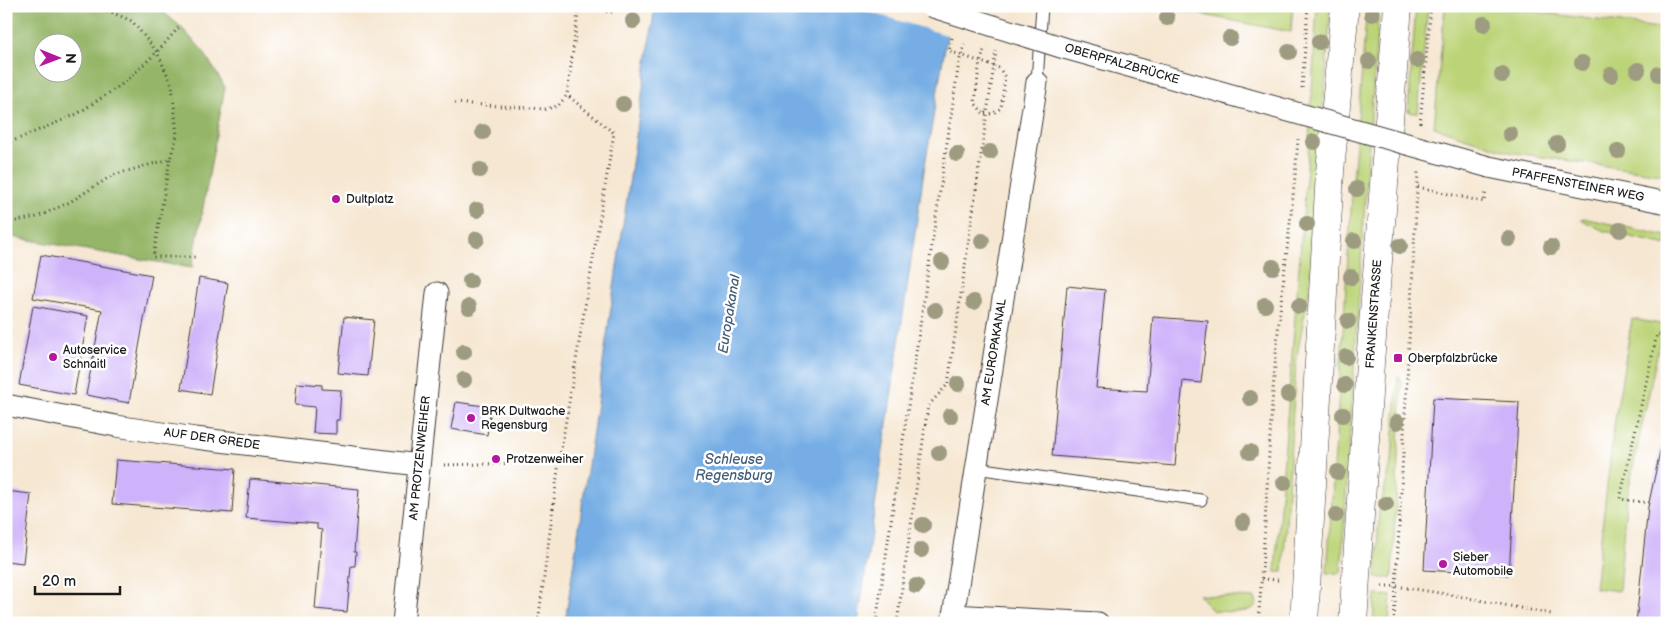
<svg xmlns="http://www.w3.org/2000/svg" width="1673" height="629" viewBox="0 0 1673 629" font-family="'Balsamiq Sans',sans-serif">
<rect width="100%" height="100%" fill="#fff"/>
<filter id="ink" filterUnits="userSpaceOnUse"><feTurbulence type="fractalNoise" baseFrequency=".02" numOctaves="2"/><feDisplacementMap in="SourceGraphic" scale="10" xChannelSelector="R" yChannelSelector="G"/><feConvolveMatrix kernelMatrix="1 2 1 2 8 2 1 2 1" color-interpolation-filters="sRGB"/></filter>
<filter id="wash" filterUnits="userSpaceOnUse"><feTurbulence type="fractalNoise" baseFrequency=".0096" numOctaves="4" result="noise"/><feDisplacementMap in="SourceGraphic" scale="20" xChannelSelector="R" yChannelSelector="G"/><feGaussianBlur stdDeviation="1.12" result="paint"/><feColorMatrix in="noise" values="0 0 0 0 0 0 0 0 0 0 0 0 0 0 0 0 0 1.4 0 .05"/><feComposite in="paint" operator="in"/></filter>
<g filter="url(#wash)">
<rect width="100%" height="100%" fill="#f6e7d2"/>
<g fill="#bcd478" stroke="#6c784a">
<polygon points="1157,6 1293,6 1291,32"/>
<polygon points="1317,6 1331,6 1310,286 1296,361 1283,572 1275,572 1309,140"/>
<polygon points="1367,6 1379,6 1366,184 1341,573 1327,573 1353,180"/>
<polygon points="1416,6 1428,6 1418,113 1412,113 1408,111"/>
<polygon points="1445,6 1490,6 1667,29 1667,175 1509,152 1434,127"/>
<polygon points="1583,218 1667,236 1667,245 1604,231 1582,220"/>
<polygon points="1632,319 1666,325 1660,341 1626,501 1619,591 1595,588 1614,426"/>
<polygon points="1398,376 1402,382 1392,578 1376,578 1379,511 1392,460"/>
<path d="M1199 595 1255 598 1257 604C1249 616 1226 611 1213 611Z"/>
<polygon points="1375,595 1391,596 1389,623 1373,623"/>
</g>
<path fill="#95b668" stroke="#586942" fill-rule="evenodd" d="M6 6H156L180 26 203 51 225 87 192 268 6 236ZM42 42H72V72H42Z"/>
<polygon fill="#74ade4" stroke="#486480" points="655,6 952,6 924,171 858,623 565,623"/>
<polygon fill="#f6e7d2" points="849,6 955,6 950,36"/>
<g id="blocks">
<g fill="#cfb3fa">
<polygon points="6,243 11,244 7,267 6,267"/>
<polygon points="41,255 152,275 129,403 86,395 102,310 33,298"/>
<polygon points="199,278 228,283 210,394 181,389"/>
<polygon points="1067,286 1105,290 1096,388 1147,391 1153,317 1208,321 1201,383 1183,381 1175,466 1052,456"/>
<polygon points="33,306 88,316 74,395 19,385"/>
<polygon points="344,317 374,320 368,376 338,373"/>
<polygon points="297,383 322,385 322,389 341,390 339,420 336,420 336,434 313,433 315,407 295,405"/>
<polygon points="1433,398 1519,402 1509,575 1424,570"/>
<polygon points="456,402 491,407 487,435 451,429"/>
<polygon points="1666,424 1667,623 1636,623 1648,507"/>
<polygon points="116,460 235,469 232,513 112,504"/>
<polygon points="250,479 359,489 354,552 356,552 355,566 351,566 347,612 315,609 322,530 317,529 317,524 246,518"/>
<polygon points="6,491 31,494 23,563 6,561"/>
</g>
</g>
</g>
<g filter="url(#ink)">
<use href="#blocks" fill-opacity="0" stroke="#3d3a37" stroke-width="1"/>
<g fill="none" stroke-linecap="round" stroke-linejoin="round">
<defs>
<g id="lane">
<polyline points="1037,82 1042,6"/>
<polyline points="976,468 1201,500"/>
</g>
<g id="street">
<polyline points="1489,167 1667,203"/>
<polyline points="6,405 116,426 195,438 419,465"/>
<polyline points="953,615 1098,623"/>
<polyline points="403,623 437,293"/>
<polyline points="952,623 1037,82"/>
</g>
<g id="secondary">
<polyline points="1304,623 1330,172 1345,6"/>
<polyline points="1353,623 1370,363 1398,6"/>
</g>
</defs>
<use href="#lane" stroke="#3d3a37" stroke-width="13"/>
<use href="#street" stroke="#3d3a37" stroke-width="23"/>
<use href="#secondary" stroke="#3d3a37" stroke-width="29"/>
<g stroke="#3d3a37" stroke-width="3" stroke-dasharray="1 4" stroke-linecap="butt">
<polyline points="598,6 609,13 618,9 621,6"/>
<polyline points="1302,88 1308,6"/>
<polyline points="455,103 545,109 558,106 567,95 579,6"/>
<polyline points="983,113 975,103 979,67 984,50"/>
<polyline points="1420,123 1431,6"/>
<polyline points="6,144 77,114 124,83 157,52 180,26"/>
<polyline points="170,159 153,257 195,257"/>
<polyline points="1418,187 1484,202 1486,190"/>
<polyline points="6,223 37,217 70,202 113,175 170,159 177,135 172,85 157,52 132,21 97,6"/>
<polyline points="444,465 559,462 614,133 567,95"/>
<polyline points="1649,503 1620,499 1657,334 1667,336"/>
<polyline points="1262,579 1279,580"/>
<polyline points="1382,586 1396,586 1458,596 1551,614"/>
<polyline points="538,623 559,462"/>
<polyline points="876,623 959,62 965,43"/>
<polyline points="897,623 928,406 948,384 996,51"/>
<path d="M1258 623C1266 533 1268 443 1276 354 1282 282 1293 211 1298 139"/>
<polyline points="1394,623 1418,172"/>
</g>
<use href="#lane" stroke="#fff" stroke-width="11"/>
<use href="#street" stroke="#fff" stroke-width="21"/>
<use href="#secondary" stroke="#fff" stroke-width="28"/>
<defs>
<polyline id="street-bridge" points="930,6 1064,48 1489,167"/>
</defs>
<use href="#street-bridge" stroke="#3d3a37" stroke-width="23" stroke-linecap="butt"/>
<polyline stroke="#3d3a37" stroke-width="3" stroke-dasharray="1 4" stroke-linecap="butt" points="952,38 949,51 999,68 1005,77 1001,108 992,114 983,113"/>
<use href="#street-bridge" stroke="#fff" stroke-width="21"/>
</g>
<g fill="#9d9b80">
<circle cx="1372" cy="14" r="8"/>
<circle cx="1167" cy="18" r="8"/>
<circle cx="633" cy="21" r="8"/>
<circle cx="1484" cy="24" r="8"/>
<circle cx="1230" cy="38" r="8"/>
<circle cx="1319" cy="42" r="8"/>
<circle cx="1289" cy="52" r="8"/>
<circle cx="1417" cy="60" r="8"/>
<circle cx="1369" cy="61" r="8"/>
<circle cx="1582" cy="63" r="8"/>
<circle cx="1638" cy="70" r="8"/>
<circle cx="1659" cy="74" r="8"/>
<circle cx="1502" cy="75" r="8"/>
<circle cx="1611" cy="75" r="8"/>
<circle cx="623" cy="104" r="8"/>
<circle cx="483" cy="132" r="8"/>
<circle cx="1510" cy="134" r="8"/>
<circle cx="1314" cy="142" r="8"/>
<circle cx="1557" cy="144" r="8"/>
<circle cx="1618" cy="151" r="8"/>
<circle cx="990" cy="152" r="8"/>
<circle cx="957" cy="154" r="8"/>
<circle cx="480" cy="170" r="8"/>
<circle cx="1357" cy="189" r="8"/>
<circle cx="477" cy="210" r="8"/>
<circle cx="1307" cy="224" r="8"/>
<circle cx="1620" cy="230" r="8"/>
<circle cx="477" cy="239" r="8"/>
<circle cx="1509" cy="239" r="8"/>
<circle cx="982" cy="241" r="8"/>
<circle cx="1354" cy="241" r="8"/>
<circle cx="1400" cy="246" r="8"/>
<circle cx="1551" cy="247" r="8"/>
<circle cx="942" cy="262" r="8"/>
<circle cx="1273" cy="267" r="8"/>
<circle cx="1351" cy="277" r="8"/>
<circle cx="470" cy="281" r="8"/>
<circle cx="974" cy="302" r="8"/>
<circle cx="1265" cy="305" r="8"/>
<circle cx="1299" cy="306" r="8"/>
<circle cx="469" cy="307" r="8"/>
<circle cx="935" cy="310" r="8"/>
<circle cx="1348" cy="321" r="8"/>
<circle cx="464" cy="352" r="8"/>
<circle cx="1346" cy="357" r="8"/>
<circle cx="464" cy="380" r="8"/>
<circle cx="958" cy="384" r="8"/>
<circle cx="1345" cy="385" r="8"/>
<circle cx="1288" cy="395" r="8"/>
<circle cx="1250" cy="398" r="8"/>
<circle cx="1343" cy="415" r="8"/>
<circle cx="950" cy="416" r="8"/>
<circle cx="1397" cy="422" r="8"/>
<circle cx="1250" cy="452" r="8"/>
<circle cx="939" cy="453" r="8"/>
<circle cx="1338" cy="472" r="8"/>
<circle cx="1284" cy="483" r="8"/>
<circle cx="1386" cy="504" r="8"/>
<circle cx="1336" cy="515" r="8"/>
<circle cx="1243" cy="522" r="8"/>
<circle cx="923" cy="525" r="8"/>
<circle cx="921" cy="550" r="8"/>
<circle cx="916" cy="586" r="8"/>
</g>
</g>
<g fill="#b5179e" stroke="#fff" stroke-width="2">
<circle cx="336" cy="199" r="5"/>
<circle cx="53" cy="357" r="5"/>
<rect x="1393" y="353" width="10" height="10" rx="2.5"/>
<circle cx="471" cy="418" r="5"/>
<circle cx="496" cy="459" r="5"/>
<circle cx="1443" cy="564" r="5"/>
</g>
<g text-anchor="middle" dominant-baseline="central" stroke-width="5" stroke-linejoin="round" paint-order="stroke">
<g font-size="12" fill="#1c1c1c" stroke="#fff">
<text transform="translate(1122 64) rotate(16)">OBERPFALZBRÜCKE</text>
<text transform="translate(1578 185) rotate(11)">PFAFFENSTEINER WEG</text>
<text transform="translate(1374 314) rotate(-86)">FRANKENSTRASSE</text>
<text transform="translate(994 352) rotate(-81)">AM EUROPAKANAL</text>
<text transform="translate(212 439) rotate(8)">AUF DER GREDE</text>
<text transform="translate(420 458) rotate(-84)">AM PROTZENWEIHER</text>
</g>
<g font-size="12" fill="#1c1c1c" stroke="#fff" text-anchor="start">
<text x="346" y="199">Dultplatz</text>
<text x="63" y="350">Autoservice<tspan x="63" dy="14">Schnaitl</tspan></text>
<text x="1408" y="358">Oberpfalzbrücke</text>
<text x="481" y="411">BRK Dultwache<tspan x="481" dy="14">Regensburg</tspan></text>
<text x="506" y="459">Protzenweiher</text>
<text x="1453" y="557">Sieber<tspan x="1453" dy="14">Automobile</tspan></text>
</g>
<g font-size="14" font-style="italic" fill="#445d76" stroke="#fff">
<text transform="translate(729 314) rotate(-81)">Europakanal</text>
<text x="734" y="459">Schleuse<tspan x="734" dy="16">Regensburg</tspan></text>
</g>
</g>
<rect width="1673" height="629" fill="none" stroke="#fff" stroke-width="25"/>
<g transform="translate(58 58) rotate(91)"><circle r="24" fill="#ffffff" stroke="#a4a4a4"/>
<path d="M0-4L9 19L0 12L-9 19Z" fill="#b5179e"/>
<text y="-8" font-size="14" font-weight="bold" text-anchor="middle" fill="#1c1c1c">N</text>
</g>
<path d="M35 586v8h85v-8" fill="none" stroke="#1c1c1c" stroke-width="2.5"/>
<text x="42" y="586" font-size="15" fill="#1c1c1c" stroke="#ffffff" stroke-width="4" paint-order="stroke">20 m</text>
</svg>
